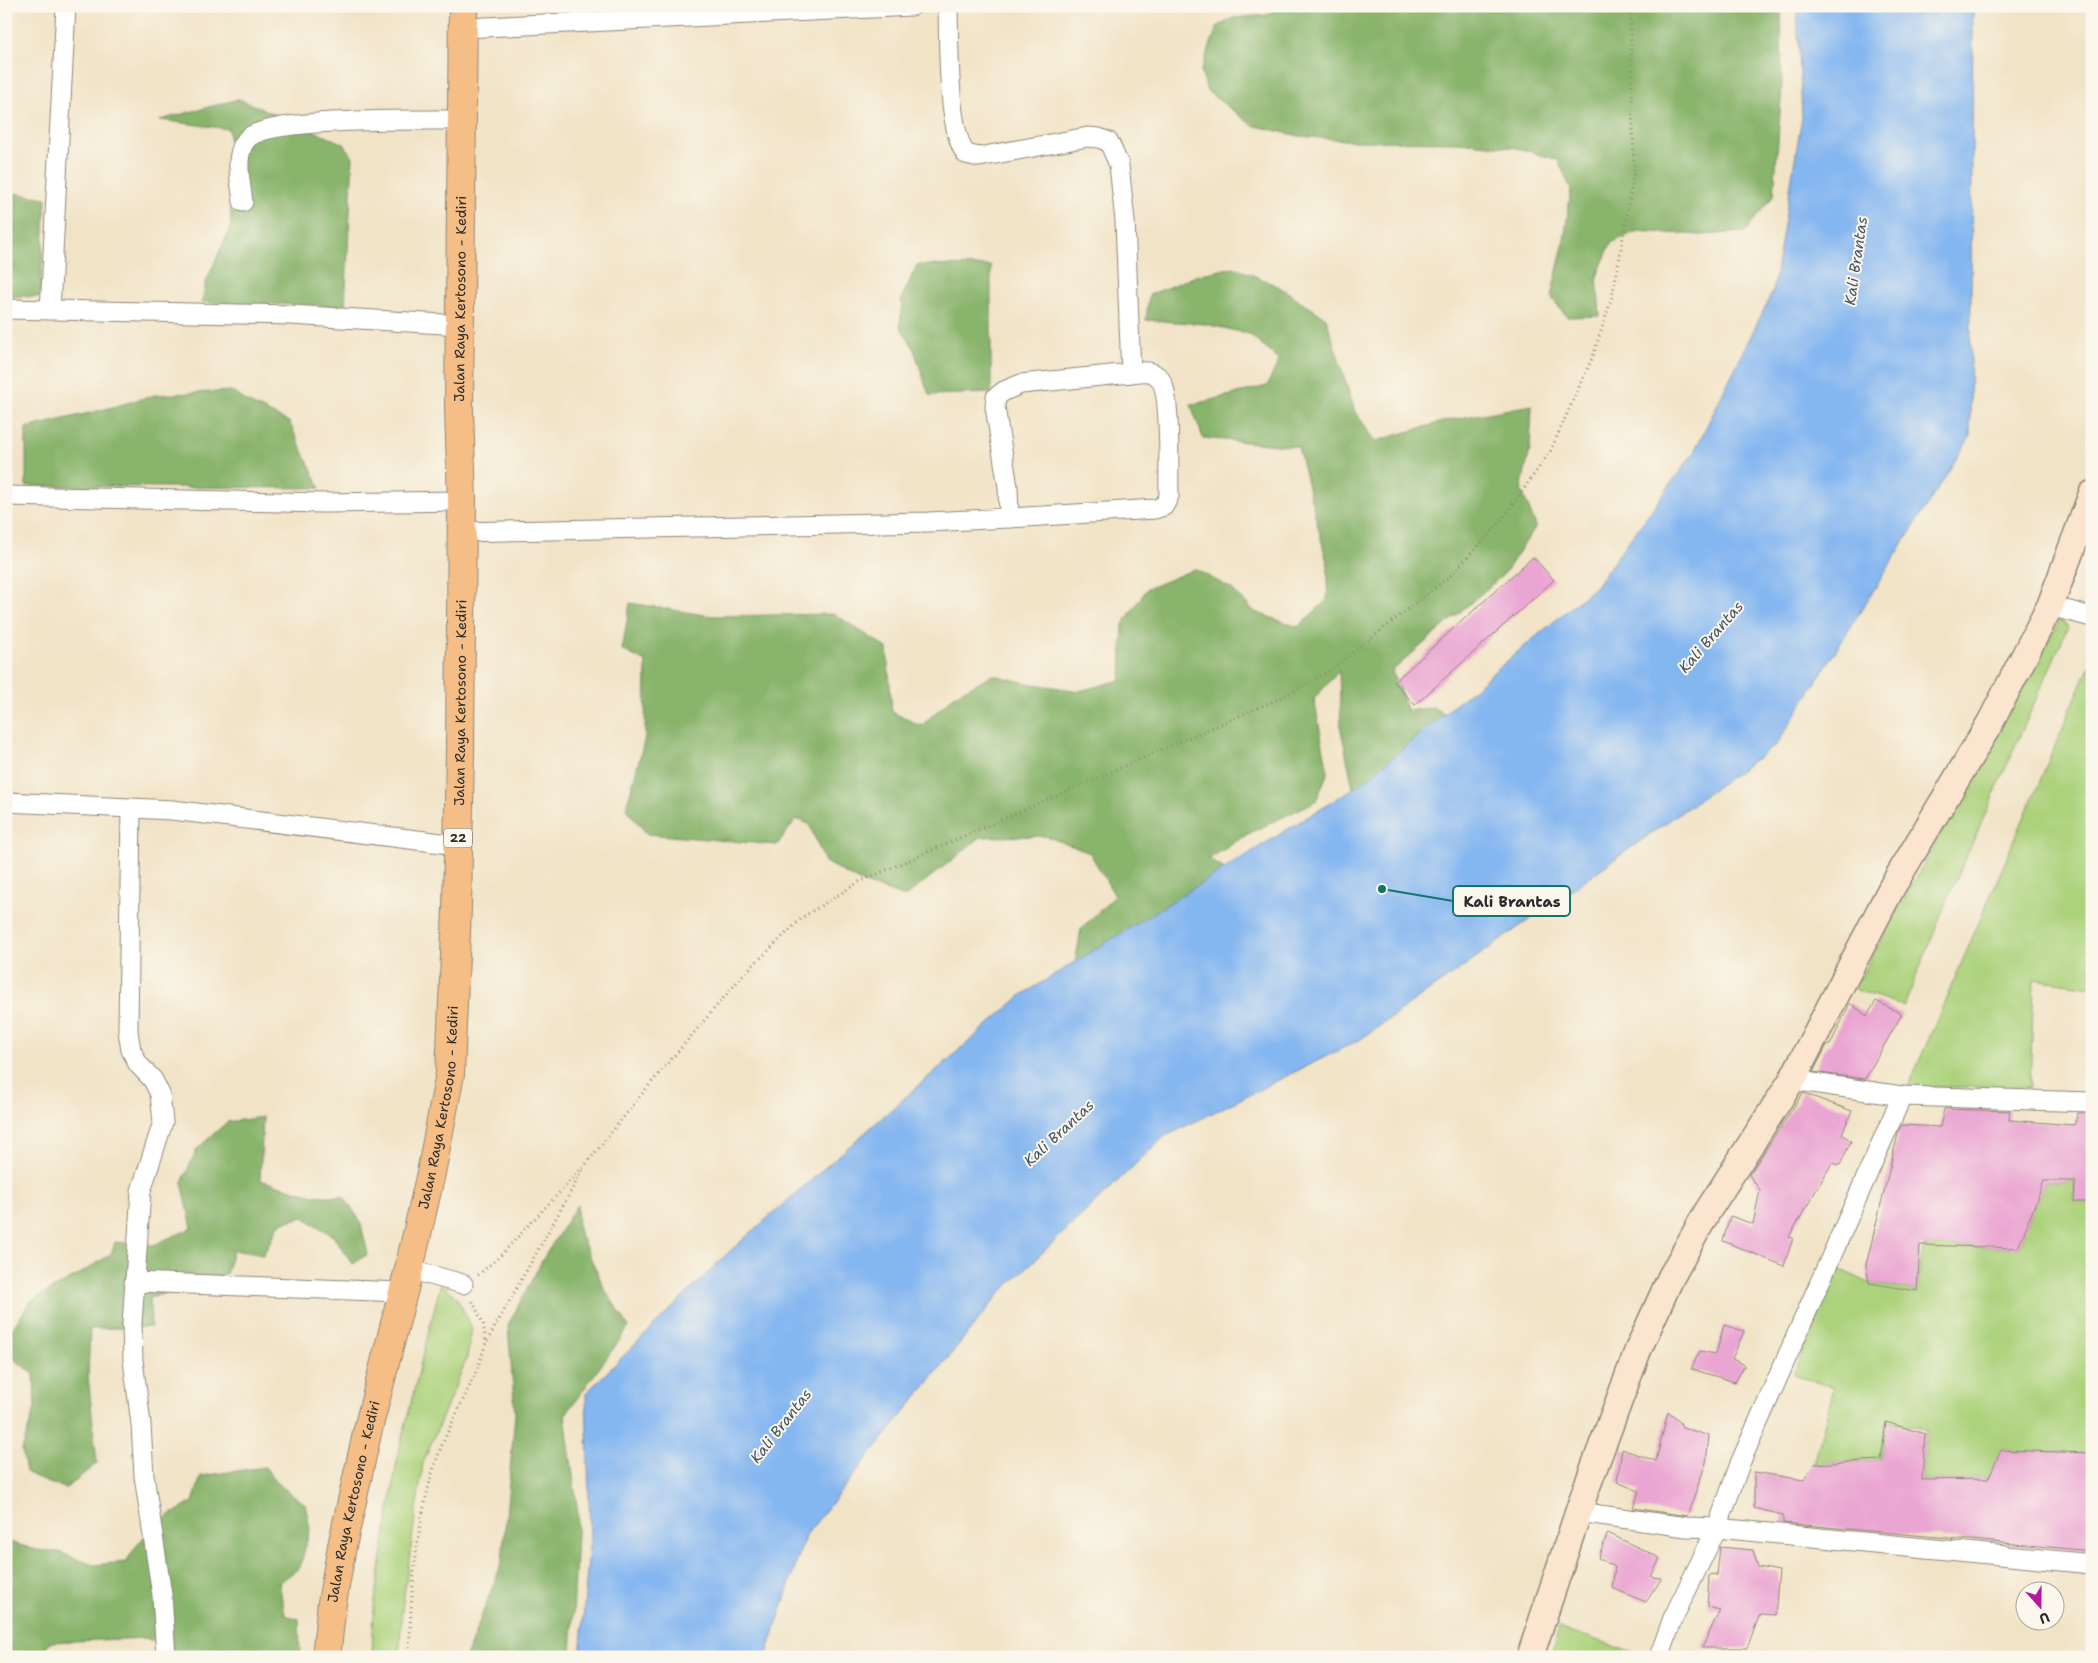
<svg xmlns="http://www.w3.org/2000/svg" width="2098" height="1663" viewBox="0 0 2098 1663" font-family="'Shantell Sans',sans-serif">
<rect width="100%" height="100%" fill="#fbf7ec"/>
<filter id="ink" filterUnits="userSpaceOnUse"><feTurbulence type="fractalNoise" baseFrequency=".02" numOctaves="2"/><feDisplacementMap in="SourceGraphic" scale="10" xChannelSelector="R" yChannelSelector="G"/><feConvolveMatrix kernelMatrix="1 2 1 2 8 2 1 2 1" color-interpolation-filters="sRGB"/></filter>
<filter id="wash" filterUnits="userSpaceOnUse"><feTurbulence type="fractalNoise" baseFrequency=".0096" numOctaves="4" result="noise"/><feDisplacementMap in="SourceGraphic" scale="20" xChannelSelector="R" yChannelSelector="G"/><feGaussianBlur stdDeviation="1.12" result="paint"/><feColorMatrix in="noise" values="0 0 0 0 0 0 0 0 0 0 0 0 0 0 0 0 0 1.4 0 .05"/><feComposite in="paint" operator="in"/></filter>
<g filter="url(#wash)">
<rect width="100%" height="100%" fill="#f1e3c6"/>
<g fill="#acd27c" stroke="#6c7e54">
<polygon points="2060,620 2068,627 1945,905 1904,1006 1854,989"/>
<polygon points="2092,660 2092,987 2034,979 2030,1087 1908,1087"/>
<polygon points="2044,1181 2075,1181 2074,1202 2092,1202 2092,1453 2002,1450 1988,1479 1922,1480 1925,1429 1886,1422 1881,1460 1814,1464 1834,1387 1793,1375 1839,1269 1869,1283 1916,1291 1924,1245 2018,1248"/>
<polygon points="441,1282 457,1298 472,1328 467,1358 423,1463 402,1609 399,1657 372,1657 374,1607 398,1455"/>
<polygon points="1559,1627 1633,1653 1632,1657 1551,1657"/>
</g>
<g fill="#89b46c" stroke="#5a704c">
<polygon points="1280,6 1781,6 1782,85 1774,195 1745,232 1701,235 1637,231 1611,243 1597,276 1600,316 1567,317 1551,297 1564,241 1571,189 1558,160 1517,148 1459,142 1356,141 1299,136 1252,125 1207,91 1201,71 1217,27 1233,18 1268,15"/>
<polygon points="239,99 344,144 353,157 345,306 202,302 206,282 231,226 229,129 160,120"/>
<polygon points="6,192 46,198 40,297 6,296"/>
<polygon points="917,265 991,266 991,393 929,395 913,347 900,326 902,297"/>
<polygon points="1234,267 1278,286 1326,318 1355,412 1376,441 1449,420 1532,405 1530,450 1521,489 1536,526 1505,573 1392,671 1408,711 1433,707 1467,730 1359,816 1341,730 1339,671 1314,699 1328,772 1316,801 1246,835 1209,859 1253,887 1073,975 1081,929 1115,896 1090,853 1046,836 981,837 905,897 859,881 825,862 809,824 796,819 777,845 647,834 626,809 645,738 646,662 622,650 630,603 711,616 834,614 887,648 892,712 921,726 955,695 992,675 1027,683 1079,691 1121,680 1123,624 1147,589 1195,569 1232,589 1255,612 1298,627 1327,600 1328,566 1298,447 1203,438 1191,405 1267,386 1279,360 1249,334 1205,324 1146,320 1149,295 1198,275"/>
<polygon points="231,391 251,404 289,422 320,488 26,486 26,428 102,410 155,395"/>
<polygon points="263,1117 260,1180 313,1195 344,1197 360,1221 368,1254 353,1264 333,1236 303,1217 280,1223 263,1255 233,1250 226,1274 150,1298 151,1327 90,1329 88,1376 97,1463 66,1488 46,1482 26,1472 22,1450 35,1407 34,1374 8,1355 12,1329 31,1301 83,1272 111,1254 115,1242 153,1245 192,1228 182,1182 197,1149 227,1122"/>
<polygon points="577,1205 578,1230 605,1290 629,1327 565,1415 578,1514 571,1657 466,1657 502,1562 515,1414 508,1325 543,1259"/>
<path d="M265 1467 278 1484 305 1504 310 1529 300 1567 279 1583 285 1615 299 1619 300 1657H251L178 1653 146 1638 51 1642 41 1654 42 1657H6V1611L8 1601 6 1541 37 1550 59 1552 93 1565 126 1562C146 1529 160 1520 193 1502L201 1476Z"/>
</g>
<polygon fill="#84b6f0" stroke="#58708e" points="1797,6 1973,6 1970,437 1777,744 1361,1039 1164,1137 1000,1293 805,1536 766,1657 580,1657 590,1535 586,1393 730,1251 1022,995 1362,783 1595,587 1693,454 1773,291 1802,117"/>
<g id="blocks">
<g fill="#eaa6d2">
<polygon points="1533,557 1554,580 1415,705 1394,682"/>
<polygon points="1876,1001 1902,1014 1865,1079 1813,1072 1827,1045 1830,1045 1850,1003 1867,1016"/>
<polygon points="1803,1093 1852,1111 1842,1134 1851,1141 1840,1165 1832,1163 1789,1237 1793,1238 1784,1266 1723,1241 1730,1216 1753,1224 1760,1190 1749,1175"/>
<polygon points="1944,1109 2010,1111 2009,1120 2074,1125 2078,1113 2092,1113 2092,1202 2074,1202 2075,1181 2044,1181 2018,1248 1920,1245 1917,1291 1869,1283 1866,1265 1899,1130 1902,1125 1940,1127"/>
<polygon points="1724,1325 1744,1331 1732,1359 1745,1365 1735,1382 1691,1369 1700,1351 1716,1354"/>
<polygon points="1668,1412 1680,1422 1682,1427 1709,1436 1706,1463 1687,1516 1633,1508 1639,1491 1617,1482 1622,1449 1656,1461"/>
<polygon points="1886,1422 1925,1434 1922,1480 1988,1479 2001,1450 2092,1453 2092,1551 1783,1523 1783,1515 1754,1508 1754,1472 1804,1480 1814,1464 1881,1460"/>
<polygon points="1608,1533 1660,1558 1651,1577 1662,1578 1646,1602 1612,1588 1615,1567 1598,1558"/>
<polygon points="1720,1547 1753,1550 1758,1567 1779,1571 1775,1615 1760,1614 1747,1648 1702,1648 1720,1610 1707,1607 1709,1576 1717,1575"/>
</g>
</g>
</g>
<g filter="url(#ink)">
<use href="#blocks" fill-opacity="0" stroke="#8e8778" stroke-width="1"/>
<g fill="none" stroke-linecap="round" stroke-linejoin="round">
<defs>
<g id="minor">
<polyline points="464,28 912,6"/>
<path d="M243 202C241 183 233 155 247 139 266 117 427 120 462 120"/>
<polyline points="6,309 290,315 460,325"/>
<polyline points="50,310 66,6"/>
<polyline points="6,496 324,503 462,501"/>
<path d="M1009 518 1155 509 1164 506 1169 496C1168 472 1172 394 1160 379 1153 369 1141 372 1131 373"/>
<path d="M461 532 928 522 1009 518 1008 487 995 407 996 397 1004 391 1021 384 1131 373 1125 221 1119 165 1109 142 1099 138 1088 137 979 157 966 154C947 130 949 40 948 6"/>
<polyline points="2050,606 2092,617"/>
<polyline points="6,802 172,810 458,845"/>
<polyline points="131,809 128,1031 131,1050 138,1064 153,1080 160,1094 163,1122 141,1191 132,1324 133,1360 141,1424 144,1476 162,1595 166,1657"/>
<polyline points="1792,1080 1902,1096 2092,1102"/>
<polyline points="409,1269 463,1284"/>
<polyline points="134,1282 402,1292"/>
<polyline points="1578,1512 1686,1527 1717,1528 2092,1564"/>
<polyline points="1659,1657 1673,1618 1717,1528 1741,1461 1902,1096"/>
</g>
<polyline id="secondary" points="1530,1657 1586,1489 1638,1350 1671,1277 1707,1212 1792,1080 1892,887 1990,723 2050,606 2092,494"/>
<g id="trunk">
<path id="s1" d="M326 1657 332 1603 342 1546 368 1429 409 1269 431 1173 450 1074 457 908 460 751 462 501 459 409 463 6"/>
</g>
</defs>
<use href="#minor" stroke="#8e8778" stroke-width="21"/>
<use href="#secondary" stroke="#8e8778" stroke-width="29"/>
<use href="#trunk" stroke="#8e8778" stroke-width="30"/>
<g stroke="#8e8778" stroke-width="3" stroke-dasharray="1 4" stroke-linecap="butt">
<polyline points="478,1275 499,1257 587,1163 646,1089 743,975 803,917 859,882 1287,695 1331,670 1451,575 1498,525 1550,452 1593,356 1612,297 1620,255 1634,171 1630,6"/>
<polyline points="487,1341 584,1168"/>
<path d="M409 1657C411 1591 416 1520 437 1458 451 1419 475 1383 486 1342L483 1323 472 1300"/>
</g>
<use href="#minor" stroke="#fff" stroke-width="19"/>
<use href="#secondary" stroke="#fbe5cf" stroke-width="26"/>
<use href="#trunk" stroke="#f6be87" stroke-width="28"/>
</g>
</g>
<g text-anchor="middle" dominant-baseline="central" stroke-width="4" stroke-linejoin="round" paint-order="stroke">
<rect fill="#fbf7ec" stroke="#696865" stroke-width="1" x="444" y="828.5" width="28" height="19" rx="4"/>
<g font-size="12" font-weight="bold" fill="#2b2b2b">
<text x="458" y="838">22</text>
</g>
<g font-size="14" fill="#2b2b2b" stroke="#fbf7ec">
<text stroke="none"><textPath href="#s1" startOffset="1372">Jalan Raya Kertosono - Kediri</textPath></text>
<text stroke="none"><textPath href="#s1" startOffset="968">Jalan Raya Kertosono - Kediri</textPath></text>
<text stroke="none"><textPath href="#s1" startOffset="562">Jalan Raya Kertosono - Kediri</textPath></text>
<text stroke="none"><textPath href="#s1" startOffset="158">Jalan Raya Kertosono - Kediri</textPath></text>
</g>
<g font-size="15" font-style="italic" fill="#465566" stroke="#fbf7ec">
<text transform="translate(1856 261) rotate(-82)">Kali Brantas</text>
<text transform="translate(1711 637) rotate(-49)">Kali Brantas</text>
<text transform="translate(1059 1133) rotate(-43)">Kali Brantas</text>
<text transform="translate(781 1426) rotate(-52)">Kali Brantas</text>
</g>
</g>
<path fill="none" stroke="#0f766e" stroke-width="2" d="M1382 889L1453 901"/>
<circle fill="#0f766e" stroke="#fbf7ec" stroke-width="2" cx="1382" cy="889" r="5"/>
<rect fill="#fbf7ec" stroke="#0f766e" stroke-width="2" x="1453" y="886" width="117" height="30" rx="5"/>
<g font-size="15" text-anchor="middle" font-weight="bold" fill="#2b2b2b">
<text x="1512" y="907">Kali Brantas</text>
</g>
<rect width="2098" height="1663" fill="none" stroke="#fbf7ec" stroke-width="25"/>
<g transform="translate(2040 1606) rotate(159)"><circle r="24" fill="#fbf7ec" stroke="#a8a59f"/>
<path d="M0-4L9 19L0 12L-9 19Z" fill="#b5179e"/>
<text y="-8" font-size="14" font-weight="bold" text-anchor="middle" fill="#2b2b2b">U</text>
</g>
</svg>
